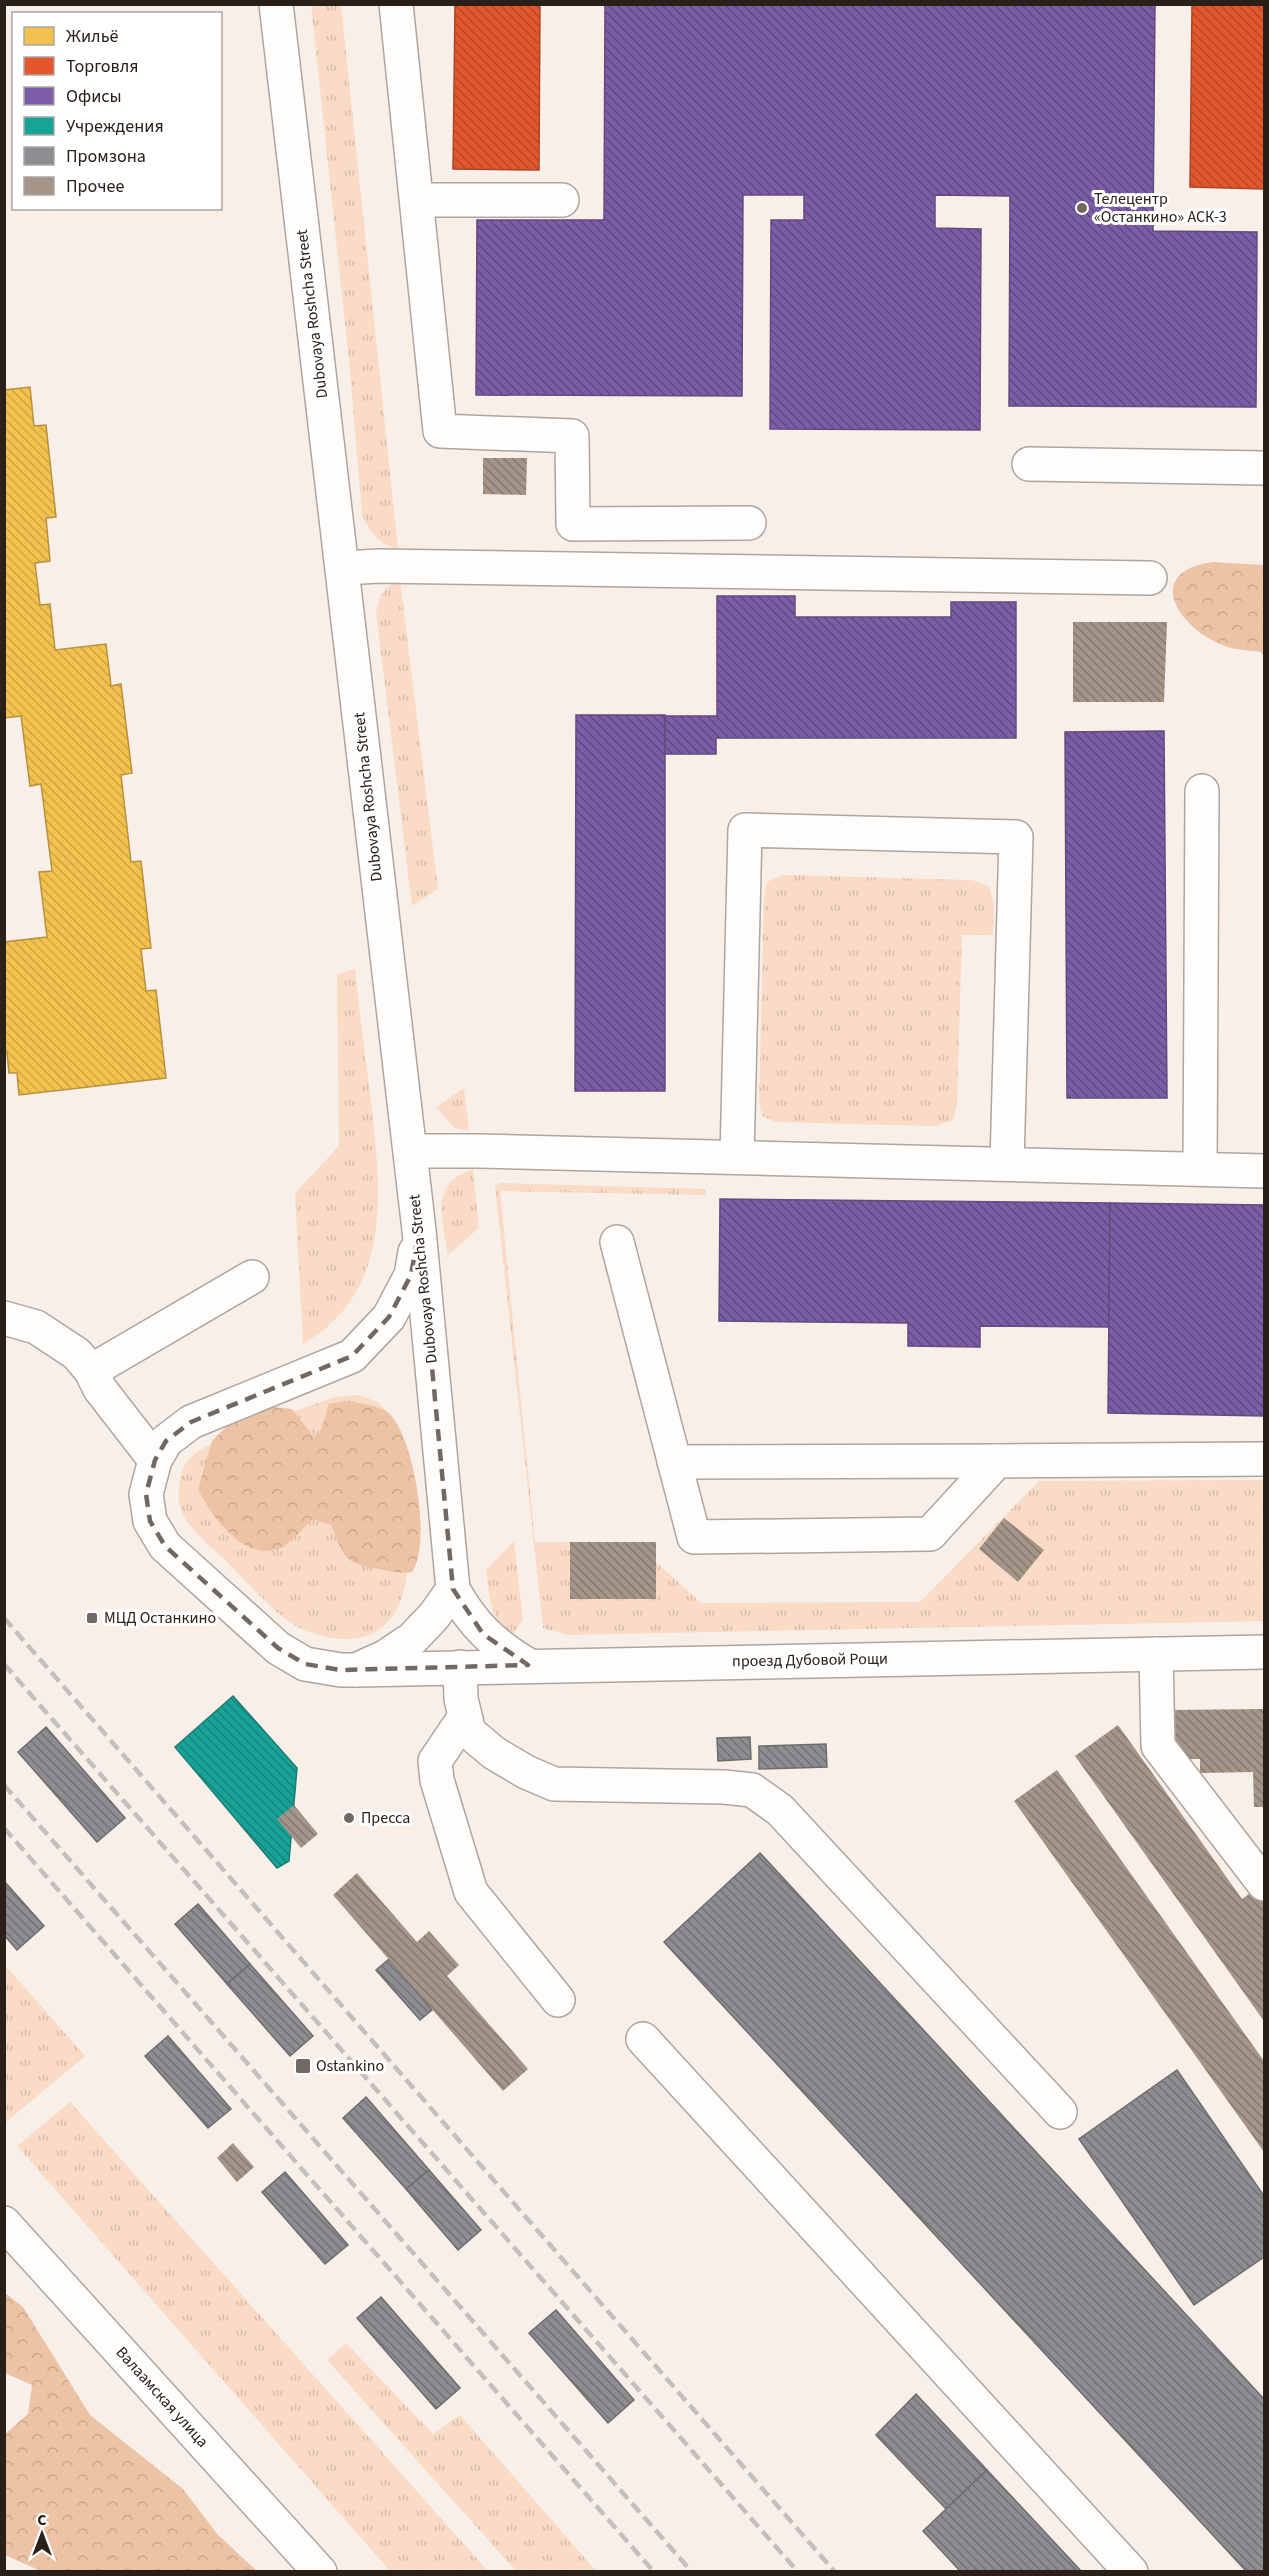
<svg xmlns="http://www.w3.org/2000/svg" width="1269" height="2576" viewBox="0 0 1269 2576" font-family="'Source Sans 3',sans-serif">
<defs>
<pattern id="grass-tufts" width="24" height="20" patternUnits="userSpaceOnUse" patternTransform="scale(1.5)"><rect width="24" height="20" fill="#f9dbc6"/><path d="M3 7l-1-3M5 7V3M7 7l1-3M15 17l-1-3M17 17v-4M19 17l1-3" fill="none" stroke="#d6bcaa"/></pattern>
<pattern id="forest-crowns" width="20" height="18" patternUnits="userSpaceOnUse" patternTransform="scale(1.5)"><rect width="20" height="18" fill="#ecc3a5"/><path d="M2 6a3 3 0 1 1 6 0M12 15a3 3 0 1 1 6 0" fill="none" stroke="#cba78d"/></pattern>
<pattern id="homes-back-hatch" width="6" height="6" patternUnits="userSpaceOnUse" patternTransform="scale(1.5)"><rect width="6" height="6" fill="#f2c14e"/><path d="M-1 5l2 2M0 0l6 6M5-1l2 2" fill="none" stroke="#d0a644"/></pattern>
<pattern id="shops-back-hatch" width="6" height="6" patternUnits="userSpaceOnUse" patternTransform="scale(1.5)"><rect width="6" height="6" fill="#e4572e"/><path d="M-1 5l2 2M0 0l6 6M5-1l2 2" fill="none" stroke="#b94826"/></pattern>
<pattern id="offices-back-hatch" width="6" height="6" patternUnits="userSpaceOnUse" patternTransform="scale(1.5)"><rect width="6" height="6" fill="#7b5ea7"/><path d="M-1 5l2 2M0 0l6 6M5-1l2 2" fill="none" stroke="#60497f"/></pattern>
<pattern id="public-back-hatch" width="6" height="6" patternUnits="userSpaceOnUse" patternTransform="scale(1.5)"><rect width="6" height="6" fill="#17a398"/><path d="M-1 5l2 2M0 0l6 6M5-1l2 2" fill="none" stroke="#15847b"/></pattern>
<pattern id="industry-back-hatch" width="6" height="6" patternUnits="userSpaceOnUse" patternTransform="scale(1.5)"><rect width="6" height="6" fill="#8d8d92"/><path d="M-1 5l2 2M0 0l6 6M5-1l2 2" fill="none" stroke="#737376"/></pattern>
<pattern id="building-back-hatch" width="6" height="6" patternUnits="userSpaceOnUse" patternTransform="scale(1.5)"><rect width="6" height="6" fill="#a49588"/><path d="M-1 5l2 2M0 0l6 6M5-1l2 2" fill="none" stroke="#86796e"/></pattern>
</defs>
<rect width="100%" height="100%" fill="#f8efe9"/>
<g fill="url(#grass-tufts)" fill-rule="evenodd">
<path d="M311 5H341L398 549C378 544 369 532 362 514L349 361Z"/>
<path d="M400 580 438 889 412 906 376 613C379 595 384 588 400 580Z"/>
<polygon points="783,875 972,880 989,886 994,904 993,935 962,935 957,1104 953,1120 935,1126 776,1122 762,1116 759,1101 764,897 767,882"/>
<path d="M355 969C360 1013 365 1057 371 1101 381 1191 394 1291 303 1344L295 1193 339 1146 337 974Z"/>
<polygon points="464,1088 469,1131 454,1128 436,1107"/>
<path d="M473 1169 479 1228 448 1255C443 1217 428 1184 473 1169Z"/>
<path d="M500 1183 705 1189V1195L500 1191 535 1542H656V1562L701 1603 920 1602 1039 1481 1261 1480H1264V1621L568 1635 543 1628 495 1186ZM1004 1519 1018 1582 979 1549Z"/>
<path d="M358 1395 378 1402 393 1419 408 1565C405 1611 383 1646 332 1638 318 1635 306 1632 294 1625 269 1608 248 1583 227 1562 212 1547 186 1528 180 1507 177 1493 179 1470 189 1459 210 1437 303 1409 335 1397Z"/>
<path d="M514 1541 523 1620 511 1636C490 1620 489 1594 486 1570Z"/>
<polygon points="5,1965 85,2056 5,2123 4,2123"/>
<polygon points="70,2102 488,2571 390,2571 17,2146"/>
<polygon points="346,2343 433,2434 460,2415 596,2571 516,2571 327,2360"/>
</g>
<g fill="url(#forest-crowns)">
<path d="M1213 562 1264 565V656L1261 652C1248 650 1231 650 1220 644 1176 625 1144 571 1213 562Z"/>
<path d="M347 1401C359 1404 382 1405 391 1415 414 1442 432 1542 412 1572 400 1574 390 1571 379 1569 343 1563 344 1557 331 1525L313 1519C304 1527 290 1545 278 1549 242 1561 211 1515 198 1489L212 1441 232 1421 265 1406 292 1409 314 1437 321 1430 329 1404Z"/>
<polygon points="5,2293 23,2307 90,2415 183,2489 218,2535 257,2571 41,2571 5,2555 5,2434 28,2414 32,2385 5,2373"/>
</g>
<polygon fill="url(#homes-back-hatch)" stroke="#b6913e" stroke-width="1.5" points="30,387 34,426 46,425 56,517 46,518 50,561 35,563 40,605 50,604 55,650 106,644 111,686 121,684 132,773 121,775 131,862 141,861 151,948 141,949 146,991 156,990 166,1078 19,1095 17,1073 9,1073 7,1053 4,1053 4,942 47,937 39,872 52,871 41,784 30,786 21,716 4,718 4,390"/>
<g fill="url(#shops-back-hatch)" stroke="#ac4628" stroke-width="1.5">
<polygon points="455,4 540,4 539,170 453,169"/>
<polygon points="1192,4 1264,4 1264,189 1190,187"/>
</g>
<g fill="url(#offices-back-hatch)" stroke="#634b7d" stroke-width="1.5">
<polygon points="605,4 1155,4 1153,231 1257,232 1256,407 1009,406 1010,196 935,195 935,228 981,229 980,430 770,429 771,220 804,220 804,195 743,195 742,396 476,395 477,220 604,220"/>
<polygon points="717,596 795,596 795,617 951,617 951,602 1016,602 1016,738 716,738 716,754 665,754 665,716 717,716"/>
<polygon points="576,715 665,715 665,1091 575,1091"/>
<polygon points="1164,731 1167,1098 1067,1098 1065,732"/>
<polygon points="720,1199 1110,1203 1109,1327 980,1326 980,1347 908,1346 908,1323 719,1321"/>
<polygon points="1110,1203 1264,1205 1264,1416 1108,1413"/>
</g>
<polygon fill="url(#public-back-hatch)" stroke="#1d7c72" stroke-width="1.5" points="233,1696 297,1768 289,1861 277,1868 175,1747"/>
<g fill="url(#industry-back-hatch)" stroke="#6f6c6e" stroke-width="1.5">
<polygon points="46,1727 125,1818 97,1842 18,1752"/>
<polygon points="750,1737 751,1759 718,1761 717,1738"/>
<polygon points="826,1744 827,1767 759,1769 759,1746"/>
<polygon points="760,1853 1264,2399 1264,2572 1247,2572 664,1942"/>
<polygon points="4,1881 44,1926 17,1950 4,1935"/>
<polygon points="198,1904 250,1964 227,1984 175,1924"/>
<polygon points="389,1959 432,2010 420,2020 376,1970"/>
<polygon points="250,1964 313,2036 290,2056 227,1984"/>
<polygon points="168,2036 231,2109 208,2128 145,2056"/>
<polygon points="1177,2070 1264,2196 1264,2257 1194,2305 1079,2139"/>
<polygon points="366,2097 429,2170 406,2189 343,2118"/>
<polygon points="429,2170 481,2230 458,2250 406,2189"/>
<polygon points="285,2172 348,2245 325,2264 262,2192"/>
<polygon points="381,2297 460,2388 436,2409 357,2318"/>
<polygon points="556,2310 634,2400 608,2423 529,2333"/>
<polygon points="916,2394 987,2470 946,2509 876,2435"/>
<polygon points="987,2470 1082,2572 961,2572 923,2531"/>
</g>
<g fill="url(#building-back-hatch)">
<polygon points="483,458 527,458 526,495 483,494"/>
<polygon points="1073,622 1167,622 1164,702 1073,702"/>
<polygon points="1004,1518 1044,1550 1018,1582 979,1549"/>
<rect x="570" y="1542" width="86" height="57"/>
<polygon points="1264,1709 1264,1807 1254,1807 1253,1772 1200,1773 1200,1759 1172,1759 1171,1710"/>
<polygon points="1118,1725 1242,1899 1258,1888 1264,1897 1264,2021 1075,1756"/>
<polygon points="1057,1770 1264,2061 1264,2152 1014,1801"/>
<polygon points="294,1805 318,1834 301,1848 277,1819"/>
<polygon points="357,1873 417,1942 429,1931 459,1965 447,1976 528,2069 503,2091 333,1895"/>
<polygon points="233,2143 254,2167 237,2182 217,2158"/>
</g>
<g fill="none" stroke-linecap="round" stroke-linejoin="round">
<defs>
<g id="minor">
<path d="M276 4 419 1230 453 1589C472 1624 494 1645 528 1665"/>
<polyline points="396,4 440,431 572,436 573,524 749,523"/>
<polyline points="417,200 562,200"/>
<polyline points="1029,464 1264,468"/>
<polyline points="343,568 379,566 1150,578"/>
<polyline points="410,1151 480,1151 1264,1171"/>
<polyline points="737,1157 745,830 1016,837 1007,1163"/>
<polyline points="1200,1169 1202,791"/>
<polyline points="617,1242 694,1537 930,1534 997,1461 1264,1459"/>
<polyline points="415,1252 411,1275 389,1317 352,1356 191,1422 166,1441 155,1460 146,1494 150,1521 165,1546 278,1648 305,1664 341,1670 356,1670 385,1657 412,1639 434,1616 453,1589"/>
<polyline points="4,1318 36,1327 77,1354 91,1371 100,1389 155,1460"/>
<polyline points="91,1371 252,1277"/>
<polyline points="674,1462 997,1461"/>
<polyline points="1156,1654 1158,1746 1264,1884"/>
<polyline points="460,1667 461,1699 469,1732 494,1753 526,1772 554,1784 724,1787 752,1790 780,1810 1060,2112"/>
<polyline points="356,1670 1264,1652"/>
<polyline points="464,1718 435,1761 437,1780 471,1892 558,2000"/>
<polyline points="643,2039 1131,2572"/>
<polyline points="4,2223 320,2572"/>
</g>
</defs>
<use href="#minor" stroke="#ada59f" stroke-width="36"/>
<use href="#minor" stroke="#fefdfc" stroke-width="33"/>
<g stroke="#c2c0be" stroke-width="4.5" stroke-dasharray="12 6" stroke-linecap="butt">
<polyline points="4,1618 835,2572"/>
<polyline points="4,1664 798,2572"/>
<polyline points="4,1785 692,2572"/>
<polyline points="4,1828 654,2572"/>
</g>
</g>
<path fill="none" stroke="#726862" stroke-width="4.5" stroke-dasharray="12 8" stroke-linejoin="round" d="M419 1230 453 1589 483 1634 528 1665 341 1670 305 1664 278 1648 165 1546 150 1521 146 1494 155 1460 166 1441 191 1422 352 1356 389 1317 411 1275Z"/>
<g fill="#726862" stroke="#fff" stroke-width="2">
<circle cx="1082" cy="208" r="6"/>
<rect x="86" y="1612" width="12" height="12" rx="3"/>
<circle cx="349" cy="1818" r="6"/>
<rect x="295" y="2058" width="16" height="16" rx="3"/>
</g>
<g text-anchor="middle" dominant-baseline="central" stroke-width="6" stroke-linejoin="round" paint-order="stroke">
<g font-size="16" fill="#2a201a" stroke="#fff" text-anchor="start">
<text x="1094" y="199">Телецентр<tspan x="1094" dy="18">«Останкино» АСК-3</tspan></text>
<text x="104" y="1618">МЦД Останкино</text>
<text x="361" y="1818">Пресса</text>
<text x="316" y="2066">Ostankino</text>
</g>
<g font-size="16" fill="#2a201a" stroke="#fff">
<text transform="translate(312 314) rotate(-97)">Dubovaya Roshcha Street</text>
<text transform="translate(368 797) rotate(-96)">Dubovaya Roshcha Street</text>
<text transform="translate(423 1279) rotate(-96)">Dubovaya Roshcha Street</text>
<text transform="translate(810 1660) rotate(-1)">проезд Дубовой Рощи</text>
<text transform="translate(162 2397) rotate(48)">Валаамская улица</text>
</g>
</g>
<rect width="1269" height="2576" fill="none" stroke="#2a201a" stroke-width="12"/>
<rect x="12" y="12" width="210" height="198" fill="#ffffff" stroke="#aaa6a3" stroke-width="1.5"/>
<rect x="24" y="27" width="30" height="18" fill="#f2c14e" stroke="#aaa6a3" stroke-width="1.5"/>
<text x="66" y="42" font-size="18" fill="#2a201a">Жильё</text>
<rect x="24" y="57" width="30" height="18" fill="#e4572e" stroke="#aaa6a3" stroke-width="1.5"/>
<text x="66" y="72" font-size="18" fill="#2a201a">Торговля</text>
<rect x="24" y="87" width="30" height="18" fill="#7b5ea7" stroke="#aaa6a3" stroke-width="1.5"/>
<text x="66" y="102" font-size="18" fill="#2a201a">Офисы</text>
<rect x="24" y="117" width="30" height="18" fill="#17a398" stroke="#aaa6a3" stroke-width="1.5"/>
<text x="66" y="132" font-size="18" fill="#2a201a">Учреждения</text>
<rect x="24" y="147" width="30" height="18" fill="#8d8d92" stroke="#aaa6a3" stroke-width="1.5"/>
<text x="66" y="162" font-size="18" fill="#2a201a">Промзона</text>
<rect x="24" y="177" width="30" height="18" fill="#a49588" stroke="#aaa6a3" stroke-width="1.5"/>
<text x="66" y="192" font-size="18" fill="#2a201a">Прочее</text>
<g transform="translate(42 2534)" stroke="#ffffff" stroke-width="4.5" paint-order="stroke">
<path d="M0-4.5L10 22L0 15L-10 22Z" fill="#2a201a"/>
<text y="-9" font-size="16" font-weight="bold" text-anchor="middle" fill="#2a201a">С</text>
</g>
</svg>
